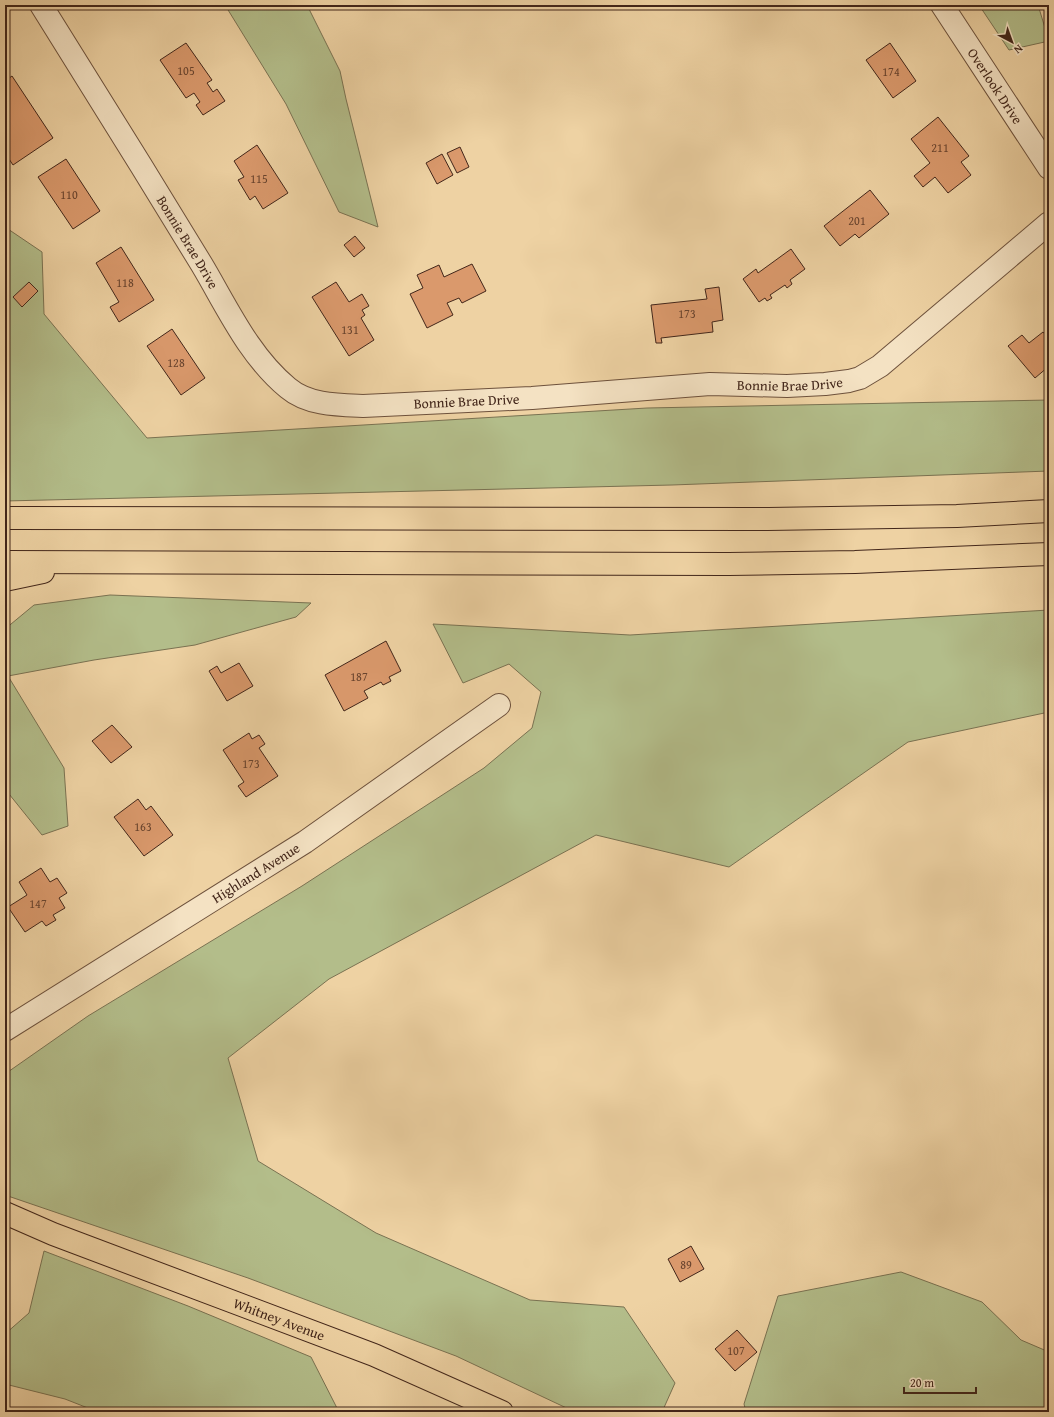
<svg xmlns="http://www.w3.org/2000/svg" width="1054" height="1417" viewBox="0 0 1054 1417" font-family="'Gentium Book Plus',serif">
<rect width="100%" height="100%" fill="#eed2a3"/>
<filter id="stains"><feTurbulence type="fractalNoise" baseFrequency=".005" numOctaves="4"/><feColorMatrix values="0 0 0 0 .2 0 0 0 0 .09 0 0 0 0 .02 0 0 0 .5 -.17"/></filter>
<radialGradient id="worn" r=".72"><stop offset=".6" stop-color="#630" stop-opacity="0"/><stop offset="1" stop-color="#630" stop-opacity=".3"/></radialGradient>
<g fill="#b3bd8a" stroke="#7a7252">
<polygon points="225,5 307,5 340,71 346,99 378,227 339,212 286,104"/>
<polygon points="979,5 1038,5 1049,41 1009,50"/>
<polygon points="5,227 42,252 44,314 147,438 647,408 1049,400 1049,471 672,485 5,501"/>
<polygon points="110,595 311,603 296,617 195,645 94,660 8,676 64,768 68,826 42,835 5,789 5,629 34,605"/>
<polygon points="1049,610 1049,712 908,742 729,867 596,835 329,979 228,1058 258,1161 376,1233 530,1300 624,1307 675,1383 662,1412 575,1412 456,1356 248,1278 5,1195 5,1074 88,1016 302,886 484,768 532,728 541,692 509,664 463,683 433,624 630,635"/>
<polygon points="44,1251 188,1306 311,1357 339,1412 98,1412 65,1399 5,1384 5,1334 29,1313"/>
<polygon points="901,1272 982,1302 1021,1340 1049,1352 1049,1412 746,1412 744,1404 778,1296"/>
</g>
<g fill="#da996c" stroke="#42261a">
<polygon points="186,43 212,80 207,83 213,92 217,89 225,101 203,115 196,105 200,102 194,93 186,98 160,60"/>
<polygon points="890,43 916,81 893,98 866,60"/>
<polygon points="12,76 53,138 13,165 5,153 5,81"/>
<polygon points="938,117 969,156 961,162 971,175 948,193 935,177 923,187 914,176 930,163 911,139"/>
<polygon points="257,145 288,193 263,209 255,196 250,200 238,180 244,177 234,161"/>
<polygon points="460,147 469,167 457,173 447,153"/>
<polygon points="442,154 453,175 437,184 426,163"/>
<polygon points="66,159 100,211 73,229 38,177"/>
<polygon points="870,190 889,214 859,238 855,234 840,246 824,226"/>
<polygon points="355,236 365,248 354,257 344,245"/>
<polygon points="121,247 154,300 119,322 110,307 119,302 96,263"/>
<polygon points="791,249 805,269 790,280 792,284 787,288 785,285 770,295 772,298 767,301 765,298 759,302 743,279 756,269 758,273"/>
<polygon points="472,264 486,291 462,303 459,298 447,303 453,315 427,328 410,294 423,288 417,275 439,265 444,277"/>
<polygon points="29,282 38,291 22,307 13,297"/>
<polygon points="336,282 349,302 362,294 369,306 362,310 365,315 361,318 374,340 349,356 312,297"/>
<polygon points="719,287 723,320 712,322 713,332 661,338 662,343 656,343 651,305 707,299 705,289"/>
<polygon points="172,329 205,378 181,395 147,346"/>
<polygon points="1043,332 1049,339 1049,369 1048,367 1035,378 1008,346 1022,335 1029,343"/>
<polygon points="386,641 401,671 389,677 391,681 383,685 381,682 364,691 368,698 344,711 325,675"/>
<polygon points="239,663 253,686 227,701 209,671 217,666 221,673"/>
<polygon points="112,725 132,747 111,763 92,741"/>
<polygon points="249,733 252,739 259,735 265,744 259,748 278,776 246,797 238,786 244,782 223,750"/>
<polygon points="138,799 146,810 151,806 173,835 144,856 114,817"/>
<polygon points="41,868 50,882 57,878 67,893 59,898 65,908 53,915 56,920 46,926 42,921 25,932 8,907 27,895 19,882"/>
<polygon points="691,1246 704,1269 680,1282 668,1259"/>
<polygon points="737,1330 757,1352 735,1371 715,1349"/>
</g>
<g fill="none" stroke-linecap="round" stroke-linejoin="round">
<defs>
<g id="minor">
<path id="s1" d="M41 5C95 91 149 178 202 265 227 307 249 356 288 388 308 405 338 405 363 406L532 398 710 384 787 386 825 384 849 381 860 378 880 366 1049 223"/>
<path id="s2" d="M942 5 1049 168"/>
<path id="s3" d="M5 1030 305 842 499 705"/>
</g>
<g id="major">
<path id="s4" d="M5 1213 53 1234 374 1355 502 1412"/>
</g>
<g id="highway">
<polyline points="5,518 768,519 957,516 1049,511"/>
<polyline points="5,562 729,564 855,562 1049,554"/>
<polyline points="5,580 43,572"/>
</g>
</defs>
<use href="#minor" stroke="#6d513c" stroke-width="24"/>
<use href="#major" stroke="#42261a" stroke-width="24"/>
<use href="#highway" stroke="#42261a" stroke-width="24"/>
<use href="#minor" stroke="#f4e2c3" stroke-width="22"/>
<use href="#major" stroke="#eed2a3" stroke-width="22"/>
<use href="#highway" stroke="#eed2a3" stroke-width="22"/>
</g>
<g text-anchor="middle" dominant-baseline="central" stroke-width="3" stroke-linejoin="round" paint-order="stroke">
<g font-size="12" fill="#68432e">
<text x="186" y="70">105</text>
<text x="891" y="71">174</text>
<text x="940" y="147">211</text>
<text x="259" y="178">115</text>
<text x="69" y="194">110</text>
<text x="857" y="220">201</text>
<text x="125" y="282">118</text>
<text x="687" y="313">173</text>
<text x="350" y="329">131</text>
<text x="176" y="362">128</text>
<text x="359" y="676">187</text>
<text x="251" y="763">173</text>
<text x="143" y="826">163</text>
<text x="38" y="903">147</text>
<text x="686" y="1264">89</text>
<text x="736" y="1350">107</text>
</g>
<g font-size="14" fill="#42261a" stroke="#f4e2c3">
<text stroke="none"><textPath href="#s2" startOffset="97">Overlook Drive</textPath></text>
<text stroke="none"><textPath href="#s1" startOffset="279">Bonnie Brae Drive</textPath></text>
<text stroke="none"><textPath href="#s1" startOffset="963">Bonnie Brae Drive</textPath></text>
<text stroke="none"><textPath href="#s1" startOffset="639">Bonnie Brae Drive</textPath></text>
<text stroke="none"><textPath href="#s3" startOffset="296">Highland Avenue</textPath></text>
<text stroke="none"><textPath href="#s4" startOffset="294">Whitney Avenue</textPath></text>
</g>
</g>
<rect width="1054" height="1417" fill="none" stroke="#eed2a3" stroke-width="20"/>
<rect x="6" y="6" width="1042" height="1405" fill="none" stroke="#42261a" stroke-width="2"/>
<rect x="10" y="10" width="1034" height="1397" fill="none" stroke="#42261a"/>
<g transform="translate(1012 42) rotate(139)" stroke="#f4e2c3" stroke-width="3" paint-order="stroke">
<path d="M0-3L7 15L0 10L-7 15Z" fill="#42261a"/>
<text y="-6" font-size="11" font-weight="bold" text-anchor="middle" fill="#42261a">N</text>
</g>
<path d="M904 1387v6h72v-6" fill="none" stroke="#42261a" stroke-width="2"/>
<text x="910" y="1387" font-size="12" fill="#42261a" stroke="#f4e2c3" stroke-width="3" paint-order="stroke">20 m</text>
<rect width="100%" height="100%" filter="url(#stains)"/>
<rect width="100%" height="100%" fill="url(#worn)"/>
</svg>
